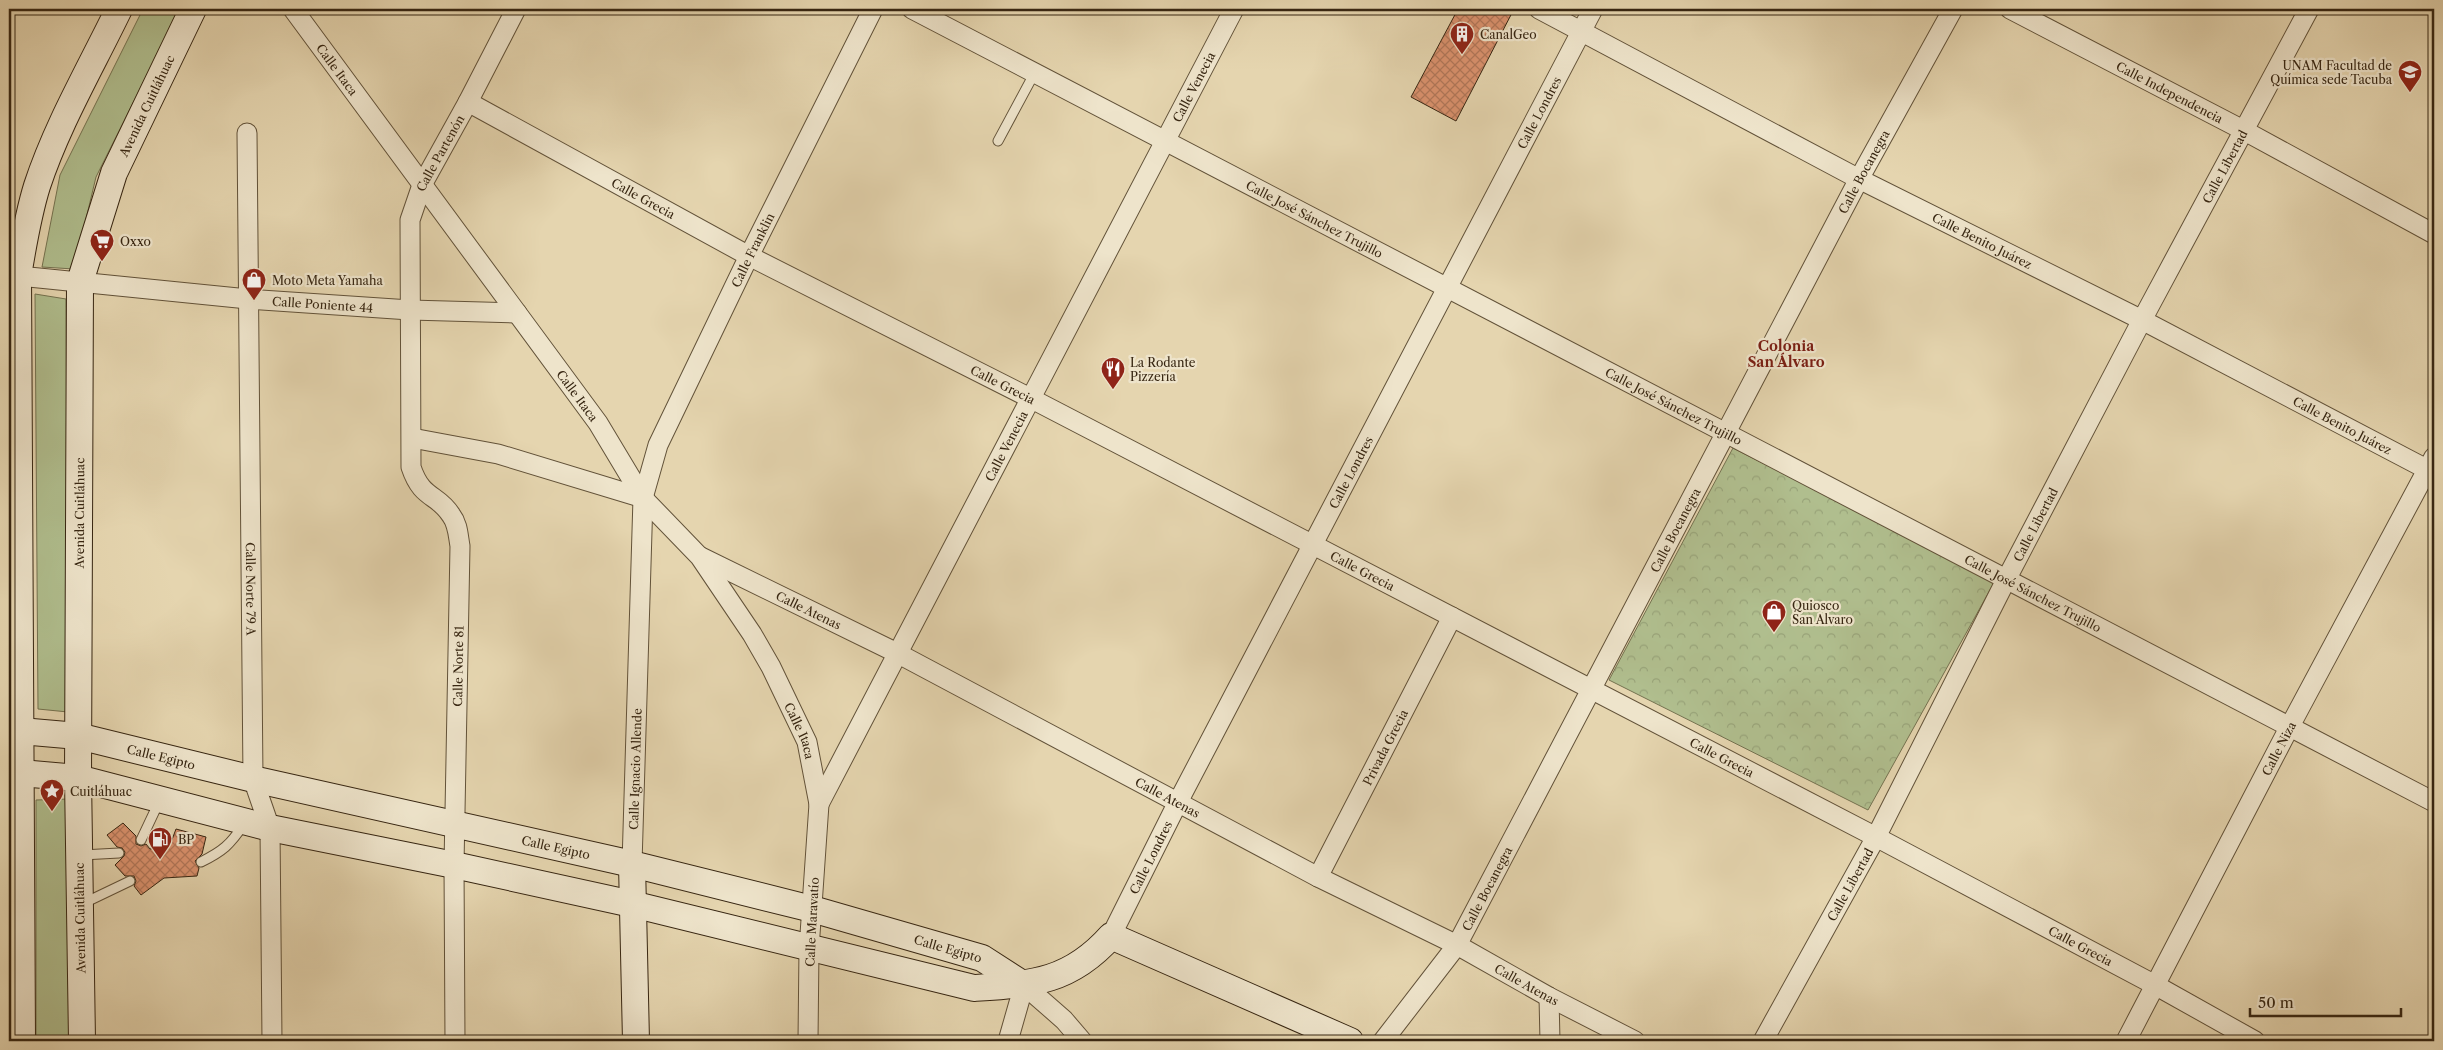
<svg xmlns="http://www.w3.org/2000/svg" width="2443" height="1050" viewBox="0 0 2443 1050" font-family="'Libre Caslon Text',serif">
<defs>
<pattern id="forest-crowns" width="20" height="18" patternUnits="userSpaceOnUse" patternTransform="scale(1.25)"><rect width="20" height="18" fill="#b0be8e"/><path d="M2 6a3 3 0 1 1 6 0M12 15a3 3 0 1 1 6 0" fill="none" stroke="#98a379"/></pattern>
<pattern id="building-cross-hatch" width="8" height="8" patternUnits="userSpaceOnUse" patternTransform="scale(1.25)"><rect width="8" height="8" fill="#db926e"/><path d="M0 0l8 8M0 8l8-8" fill="none" stroke="#b27759"/></pattern>
</defs>
<rect width="100%" height="100%" fill="#e5d5af"/>
<filter id="stains"><feTurbulence type="fractalNoise" baseFrequency=".004" numOctaves="4"/><feColorMatrix values="0 0 0 0 .2 0 0 0 0 .09 0 0 0 0 .02 0 0 0 .5 -.17"/></filter>
<radialGradient id="worn" r=".72"><stop offset=".6" stop-color="#630" stop-opacity="0"/><stop offset="1" stop-color="#630" stop-opacity=".3"/></radialGradient>
<g fill="#b0be8e" stroke="#747250">
<polygon points="143,9 180,9 96,177 74,269 42,267 60,175"/>
<polygon points="35,294 66,299 68,712 38,709"/>
<polygon points="69,799 71,1041 36,1041 36,800"/>
</g>
<polygon fill="url(#forest-crowns)" stroke="#747250" points="1733,448 1995,581 1868,810 1609,680"/>
<g fill="url(#building-cross-hatch)" stroke="#372612">
<polygon points="1458,9 1514,9 1456,121 1411,97"/>
<polygon points="123,823 136,836 136,844 141,846 146,844 150,849 170,845 176,829 206,837 202,854 195,861 199,868 197,876 164,878 141,895 134,886 136,881 134,876 125,876 115,865 124,856 125,852 122,848 117,847 107,835"/>
</g>
<g fill="none" stroke-linecap="round" stroke-linejoin="round">
<defs>
<g id="lane">
<polyline points="998,141 1034,74"/>
<polyline points="141,840 159,802"/>
<polyline points="82,855 119,853"/>
<path d="M201 862C223 851 230 845 244 824"/>
<polyline points="82,904 130,881"/>
</g>
<g id="street">
<path id="s1" d="M293 9 598 423 643 498 700 557 752 634 771 667 807 742 819 804 809 949 808 1041"/>
<path id="s2" d="M912 9 2434 802"/>
<path id="s3" d="M1539 9 1859 179 2142 320 2434 473"/>
<path id="s4" d="M2010 9 2243 130 2434 234"/>
<path id="s5" d="M468 102 749 256 1030 398 1876 837 2155 985 2255 1041"/>
<path id="s6" d="M247 133 253 779 270 828 272 1041"/>
<path id="s7" d="M9 275 248 299 410 310 517 313"/>
<polyline points="412,438 498,454 643,498"/>
<path id="s8" d="M701 557 897 653 1318 877 1457 945 1549 997 1635 1041"/>
<path id="s9" d="M819 804 1234 9"/>
<path id="s10" d="M632 864 643 498 658 445 749 256 873 9"/>
<path id="s11" d="M1318 877 1452 617"/>
<path id="s12" d="M1111 936 1178 802 1593 9"/>
<polyline points="1549,997 1550,1041"/>
<path id="s13" d="M455 1041 454 865 460 546C458 535 458 524 451 515 437 493 422 500 411 467L410 220 422 185 468 102 516 9"/>
<polyline points="1008,1041 1024,985 1064,1020 1082,1041"/>
<path id="s14" d="M1383 1041 1457 945 1859 179 1953 9"/>
<path id="s15" d="M1763 1041 1876 837 2007 578 2142 320 2309 9"/>
<path id="s16" d="M2126 1041 2290 726 2434 457"/>
</g>
<g id="secondary">
<path id="s17" d="M9 730 78 736 253 779 632 864 812 909 982 958 1024 985"/>
<path d="M9 772 78 778 270 828 454 865 632 904 974 988C1033 984 1070 982 1111 936L1350 1041"/>
<polyline points="632,864 636,1041"/>
<path d="M22 1041 18 276C23 245 28 215 37 186 57 125 91 67 119 9"/>
<path id="s18" d="M82 1041 78 778 80 282 114 173 193 9"/>
</g>
</defs>
<use href="#lane" stroke="#625239" stroke-width="11"/>
<use href="#street" stroke="#625239" stroke-width="21"/>
<use href="#secondary" stroke="#372612" stroke-width="28"/>
<use href="#lane" stroke="#eee4cb" stroke-width="9"/>
<use href="#street" stroke="#eee4cb" stroke-width="19"/>
<use href="#secondary" stroke="#eee4cb" stroke-width="26"/>
</g>
<defs>
<symbol id="building-pin" viewBox="-11 -11 22 30"><path d="M0 17L-7.5 6A9.5 9.5 0 1 1 7.5 6Z" fill="#8f2418" stroke="#eee4cb"/><path d="M-4-6H4V6H1V3H-1V6H-4ZM-2.5-4.3h1.7v1.8h-1.7ZM.8-4.3h1.7v1.8H.8ZM-2.5-1h1.7V.8h-1.7ZM.8-1h1.7V.8H.8Z" fill="#fff"/></symbol>
<symbol id="university-pin" viewBox="-11 -11 22 30"><path d="M0 17L-7.5 6A9.5 9.5 0 1 1 7.5 6Z" fill="#8f2418" stroke="#eee4cb"/><path d="M0-5L7-2L0 1L-7-2ZM-4 1L0 2.5L4 1V4Q0 6-4 4Z" fill="#fff"/></symbol>
<symbol id="supermarket-pin" viewBox="-11 -11 22 30"><path d="M0 17L-7.5 6A9.5 9.5 0 1 1 7.5 6Z" fill="#8f2418" stroke="#eee4cb"/><path d="M-6-5.5h2.5l.6 2H6L4.5 2H-2.5L-4.4-4H-6ZM-1.5 3.2a1.3 1.3 0 1 0 .1 0ZM3 3.2a1.3 1.3 0 1 0 .1 0Z" fill="#fff"/></symbol>
<symbol id="shop-pin" viewBox="-11 -11 22 30"><path d="M0 17L-7.5 6A9.5 9.5 0 1 1 7.5 6Z" fill="#8f2418" stroke="#eee4cb"/><path d="M-5-2.5h2.3a2.7 3.5 0 0 1 5.4 0H5L5.5 6h-11ZM-1.5-2.5h3a1.5 2.3 0 0 0-3 0Z" fill="#fff"/></symbol>
<symbol id="restaurant-pin" viewBox="-11 -11 22 30"><path d="M0 17L-7.5 6A9.5 9.5 0 1 1 7.5 6Z" fill="#8f2418" stroke="#eee4cb"/><path d="M-5-6h1v4h1v-4h1v4h1v-4h1v5L-1.5 .5V6h-2V.5L-5-1ZM5-6V6H3V1.5H1.5Q1.5-4 5-6Z" fill="#fff"/></symbol>
<symbol id="sight-pin" viewBox="-11 -11 22 30"><path d="M0 17L-7.5 6A9.5 9.5 0 1 1 7.5 6Z" fill="#8f2418" stroke="#eee4cb"/><path d="M0-6L1.8-2.2L6-1.7L2.9 1.2L3.7 5.4L0 3.3L-3.7 5.4L-2.9 1.2L-6-1.7L-1.8-2.2Z" fill="#fff"/></symbol>
<symbol id="fuel-pin" viewBox="-11 -11 22 30"><path d="M0 17L-7.5 6A9.5 9.5 0 1 1 7.5 6Z" fill="#8f2418" stroke="#eee4cb"/><path d="M-5.5-6h7V0h2V4h1.3V-2.5L3-4.5l.8-.8L6-3V5H2.5V1h-1V6h-7ZM-4.2-4.7v3.2H.2V-4.7Z" fill="#fff"/></symbol>
</defs>
<g fill-rule="evenodd">
<use href="#building-pin" x="1448" y="20" width="28" height="38"/>
<use href="#university-pin" x="2396" y="58" width="28" height="38"/>
<use href="#supermarket-pin" x="88" y="227" width="28" height="38"/>
<use href="#shop-pin" x="240" y="266" width="28" height="38"/>
<use href="#restaurant-pin" x="1099" y="355" width="28" height="38"/>
<use href="#shop-pin" x="1760" y="598" width="28" height="38"/>
<use href="#sight-pin" x="38" y="777" width="28" height="38"/>
<use href="#fuel-pin" x="146" y="825" width="28" height="38"/>
</g>
<g text-anchor="middle" dominant-baseline="central" stroke-width="4.5" stroke-linejoin="round" paint-order="stroke">
<g font-size="12" fill="#372612" stroke="#eee4cb" text-anchor="start">
<text x="1480" y="34">CanalGeo</text>
<text x="2392" y="65" text-anchor="end">UNAM Facultad de<tspan x="2392" dy="14">Química sede Tacuba</tspan></text>
<text x="120" y="241">Oxxo</text>
<text x="272" y="280">Moto Meta Yamaha</text>
<text x="1130" y="362">La Rodante<tspan x="1130" dy="14">Pizzería</tspan></text>
<text x="1792" y="605">Quiosco<tspan x="1792" dy="14">San Alvaro</tspan></text>
<text x="70" y="791">Cuitláhuac</text>
<text x="178" y="839">BP</text>
</g>
<g font-size="12" fill="#372612" stroke="#eee4cb">
<text stroke="none"><textPath href="#s1" startOffset="75">Calle Itaca</textPath></text>
<text stroke="none"><textPath href="#s9" startOffset="809">Calle Venecia</textPath></text>
<text stroke="none"><textPath href="#s4" startOffset="180">Calle Independencia</textPath></text>
<text stroke="none"><textPath href="#s18" startOffset="948">Avenida Cuitláhuac</textPath></text>
<text stroke="none"><textPath href="#s12" startOffset="928">Calle Londres</textPath></text>
<text stroke="none"><textPath href="#s13" startOffset="912">Calle Partenón</textPath></text>
<text stroke="none"><textPath href="#s15" startOffset="989">Calle Libertad</textPath></text>
<text stroke="none"><textPath href="#s14" startOffset="995">Calle Bocanegra</textPath></text>
<text stroke="none"><textPath href="#s5" startOffset="200">Calle Grecia</textPath></text>
<text stroke="none"><textPath href="#s2" startOffset="454">Calle José Sánchez Trujillo</textPath></text>
<text stroke="none"><textPath href="#s3" startOffset="500">Calle Benito Juárez</textPath></text>
<text stroke="none"><textPath href="#s10" startOffset="638">Calle Franklin</textPath></text>
<text stroke="none"><textPath href="#s7" startOffset="315">Calle Poniente 44</textPath></text>
<text stroke="none"><textPath href="#s5" startOffset="605">Calle Grecia</textPath></text>
<text stroke="none"><textPath href="#s1" startOffset="480">Calle Itaca</textPath></text>
<text stroke="none"><textPath href="#s2" startOffset="859">Calle José Sánchez Trujillo</textPath></text>
<text stroke="none"><textPath href="#s3" startOffset="905">Calle Benito Juárez</textPath></text>
<text stroke="none"><textPath href="#s9" startOffset="404">Calle Venecia</textPath></text>
<text stroke="none"><textPath href="#s12" startOffset="522">Calle Londres</textPath></text>
<text stroke="none"><textPath href="#s18" startOffset="528">Avenida Cuitláhuac</textPath></text>
<text stroke="none"><textPath href="#s15" startOffset="584">Calle Libertad</textPath></text>
<text stroke="none"><textPath href="#s14" startOffset="590">Calle Bocanegra</textPath></text>
<text stroke="none"><textPath href="#s5" startOffset="1010">Calle Grecia</textPath></text>
<text stroke="none"><textPath href="#s6" startOffset="456">Calle Norte 79 A</textPath></text>
<text stroke="none"><textPath href="#s2" startOffset="1264">Calle José Sánchez Trujillo</textPath></text>
<text stroke="none"><textPath href="#s8" startOffset="120">Calle Atenas</textPath></text>
<text stroke="none"><textPath href="#s13" startOffset="375">Calle Norte 81</textPath></text>
<text stroke="none"><textPath href="#s1" startOffset="885">Calle Itaca</textPath></text>
<text stroke="none"><textPath href="#s11" startOffset="146">Privada Grecia</textPath></text>
<text stroke="none"><textPath href="#s16" startOffset="330">Calle Niza</textPath></text>
<text stroke="none"><textPath href="#s17" startOffset="155">Calle Egipto</textPath></text>
<text stroke="none"><textPath href="#s5" startOffset="1415">Calle Grecia</textPath></text>
<text stroke="none"><textPath href="#s10" startOffset="95">Calle Ignacio Allende</textPath></text>
<text stroke="none"><textPath href="#s8" startOffset="525">Calle Atenas</textPath></text>
<text stroke="none"><textPath href="#s17" startOffset="560">Calle Egipto</textPath></text>
<text stroke="none"><textPath href="#s12" startOffset="88">Calle Londres</textPath></text>
<text stroke="none"><textPath href="#s15" startOffset="179">Calle Libertad</textPath></text>
<text stroke="none"><textPath href="#s14" startOffset="185">Calle Bocanegra</textPath></text>
<text transform="translate(80 918) rotate(-91)">Avenida Cuitláhuac</text>
<text transform="translate(812 922) rotate(-87)">Calle Maravatío</text>
<text stroke="none"><textPath href="#s5" startOffset="1820">Calle Grecia</textPath></text>
<text stroke="none"><textPath href="#s17" startOffset="965">Calle Egipto</textPath></text>
<text stroke="none"><textPath href="#s8" startOffset="930">Calle Atenas</textPath></text>
</g>
<g font-size="14" font-weight="bold" fill="#7a1f14" stroke="#eee4cb">
<text x="1786" y="346">Colonia<tspan x="1786" dy="16">San Álvaro</tspan></text>
</g>
</g>
<rect width="2443" height="1050" fill="none" stroke="#e5d5af" stroke-width="30"/>
<rect x="10" y="10" width="2423" height="1030" fill="none" stroke="#372612" stroke-width="2.5"/>
<rect x="15" y="15" width="2413" height="1020" fill="none" stroke="#372612"/>
<path d="M2250 1008v8h151v-8" fill="none" stroke="#372612" stroke-width="2.5"/>
<text x="2258" y="1008" font-size="15" fill="#372612" stroke="#eee4cb" stroke-width="4" paint-order="stroke">50 m</text>
<rect width="100%" height="100%" filter="url(#stains)"/>
<rect width="100%" height="100%" fill="url(#worn)"/>
</svg>
